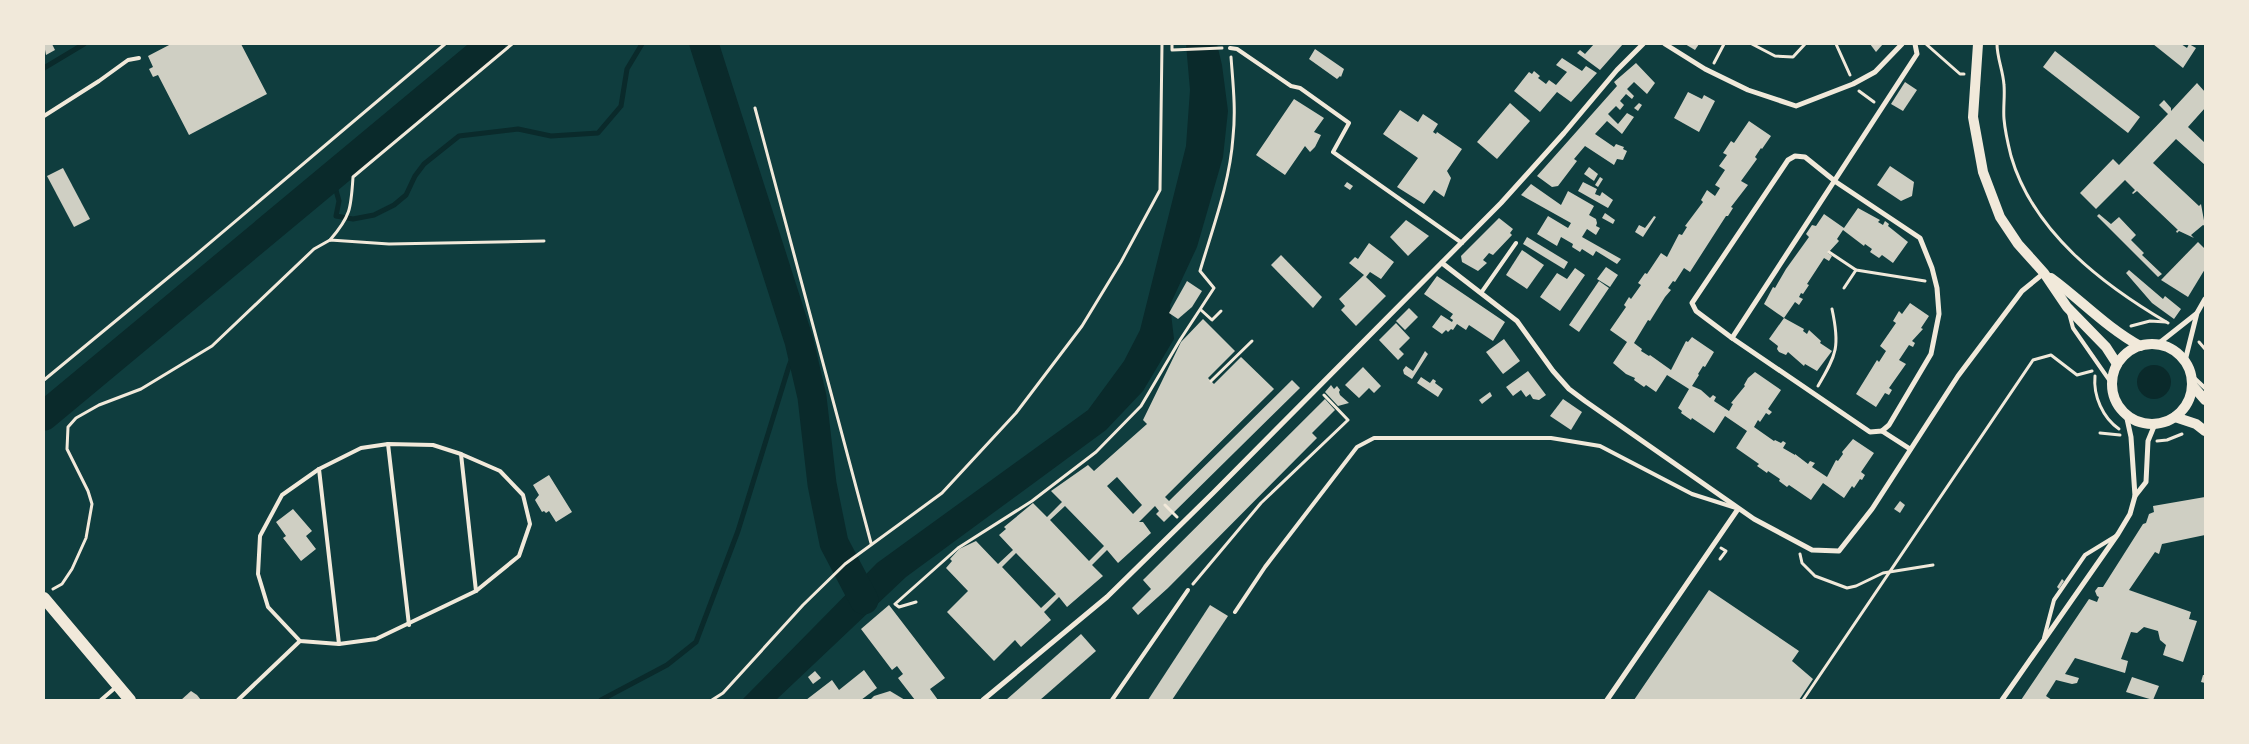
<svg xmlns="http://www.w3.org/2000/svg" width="2249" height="744" viewBox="0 0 2249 744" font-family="Lato,sans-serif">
<rect width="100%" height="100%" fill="#0f3d3e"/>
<g fill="#0a2a2b">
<polygon points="1186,44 1217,44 1222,65 1228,111 1223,157 1197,247 1170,305 1174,339 1143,391 1106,430 906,577 776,700 742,700 877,563 1088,410 1124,361 1140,330 1186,146 1190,90"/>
<circle cx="2154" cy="382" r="17"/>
</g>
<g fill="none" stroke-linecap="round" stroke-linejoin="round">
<g stroke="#0a2a2b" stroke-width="5">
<polyline points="44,68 84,44"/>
<polyline points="332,176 339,201 336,216 353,219 374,215 394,205 406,195 415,176 424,164 459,136 518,129 551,136 598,133 621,106 627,69 642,44"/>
<polyline points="601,700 667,665 696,642 738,531 789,366 799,341"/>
</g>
<g stroke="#0a2a2b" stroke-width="29">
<polyline points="704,44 799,341 812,397 822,484 834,543 864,600"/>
<polyline points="44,416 491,44"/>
</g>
</g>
<g fill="#cfcfc3" fill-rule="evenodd">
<polygon points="44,44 52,44 55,50 46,55"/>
<polygon points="171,44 241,44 267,94 189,135 158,75 153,77 149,69 153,67 148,56"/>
<polygon points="1594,44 1623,44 1600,70 1577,53 1580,50 1585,54"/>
<polygon points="1685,44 1699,44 1695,50"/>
<polygon points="1870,44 1883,44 1876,52"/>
<polygon points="2153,44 2181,44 2187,48 2189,44 2196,48 2183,68"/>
<polygon points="1315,49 1344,69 1341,77 1340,76 1337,79 1309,59"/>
<polygon points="2055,51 2140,117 2128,133 2043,67"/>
<polygon points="1562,58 1582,71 1586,66 1597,73 1571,102 1557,92 1540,112 1514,91 1529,72 1532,74 1534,71 1540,76 1538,78 1546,84 1549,80 1556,85 1567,72 1556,65"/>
<polygon points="1636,63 1655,83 1647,94 1634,82 1627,89 1634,96 1632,99 1626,94 1620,101 1624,105 1620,110 1616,106 1608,114 1618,124 1627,113 1634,117 1622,134 1607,121 1595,134 1614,147 1616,144 1624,147 1623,149 1627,151 1623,160 1617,159 1614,165 1585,146 1574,159 1577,161 1558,186 1552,187 1537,176 1617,86 1614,82"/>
<polygon points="1905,82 1917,90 1903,111 1891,104"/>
<polygon points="2197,83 2205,92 2205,108 2188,127 2205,143 2205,165 2176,139 2153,163 2199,206 2201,204 2205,226 2203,225 2191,235 2194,238 2179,231 2177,233 2176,231 2178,230 2137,191 2133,194 2132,193 2135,190 2125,180 2096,209 2080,193 2113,159 2119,165 2168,114 2159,105 2164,100 2171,108 2171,111"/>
<polygon points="1688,92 1702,99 1704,95 1715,101 1699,132 1674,118"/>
<polygon points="1294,99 1324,118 1314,132 1321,135 1315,147 1310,152 1305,146 1285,175 1256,155"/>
<polygon points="1510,103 1530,121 1497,159 1477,142"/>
<polygon points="1639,103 1642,105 1638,111 1634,108"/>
<polygon points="1400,110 1418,122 1423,114 1438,124 1433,132 1436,134 1437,132 1462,149 1447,171 1451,178 1444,197 1434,190 1424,204 1397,187 1418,158 1383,134"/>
<polygon points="1749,121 1771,136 1762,149 1761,148 1755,157 1757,159 1741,181 1748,185 1731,207 1733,208 1728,216 1726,216 1690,272 1684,268 1675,282 1673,281 1668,288 1671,290 1665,297 1650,321 1648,320 1634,343 1642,349 1641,351 1649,356 1650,355 1671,370 1686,341 1688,342 1692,337 1714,352 1705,367 1703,366 1698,374 1699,375 1692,386 1701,390 1710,398 1713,395 1716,397 1714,401 1729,411 1733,404 1731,403 1745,386 1744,385 1748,378 1755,372 1781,390 1768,409 1772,412 1769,415 1766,413 1760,422 1758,420 1754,427 1774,441 1775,440 1781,443 1783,441 1786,443 1783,448 1795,455 1795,454 1808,464 1810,461 1815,463 1812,467 1827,477 1836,460 1838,461 1843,454 1842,452 1853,439 1874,453 1861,472 1865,475 1862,480 1860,479 1854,488 1852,486 1844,498 1823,483 1811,500 1789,485 1787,487 1779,481 1780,479 1768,471 1767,473 1757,466 1759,464 1736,448 1747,431 1725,416 1714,433 1692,418 1691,420 1681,413 1682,411 1678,408 1689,389 1667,375 1656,392 1646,385 1644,387 1634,380 1635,378 1626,374 1613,363 1627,342 1610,330 1626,307 1624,305 1629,297 1631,299 1641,285 1638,283 1645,273 1647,274 1661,253 1667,257 1679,234 1682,235 1687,227 1685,226 1703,202 1701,200 1707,190 1715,196 1720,188 1715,185 1725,170 1719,166 1727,155 1723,153 1731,141 1734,143"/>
<polygon points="1890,166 1914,182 1912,196 1901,201 1877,185"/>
<polygon points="1589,167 1598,174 1594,181 1584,174"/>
<polygon points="63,168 90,219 74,227 47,176"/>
<polygon points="1600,177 1603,179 1598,187 1595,185"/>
<polygon points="1347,182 1353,186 1350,190 1344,186"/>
<polygon points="1583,182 1597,189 1595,194 1600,196 1602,192 1613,200 1608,208 1578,191"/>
<polygon points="1531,184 1561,205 1568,191 1594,206 1589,215 1596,219 1597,223 1596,226 1600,228 1596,235 1587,229 1582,237 1621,259 1617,264 1596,251 1593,256 1582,249 1580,252 1572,247 1573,244 1561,237 1557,246 1537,234 1548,216 1568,228 1571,223 1521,195"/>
<polygon points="1858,208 1880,220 1878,222 1883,225 1885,221 1889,224 1888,226 1908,242 1893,263 1882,255 1879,258 1870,252 1872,249 1865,244 1864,246 1843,230 1837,239 1839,241 1828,253 1832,256 1829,261 1824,258 1807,284 1809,285 1803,294 1801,293 1799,297 1803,299 1799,305 1795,302 1784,318 1764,304 1773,287 1775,288 1786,269 1809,237 1806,234 1812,225 1816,226 1824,214 1844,228"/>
<polygon points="1605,213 1615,220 1613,224 1602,218"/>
<polygon points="2099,214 2111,224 2119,217 2136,235 2131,240 2144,253 2142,255 2162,274 2158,277 2097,216"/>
<polygon points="1654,216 1656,217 1643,237 1635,232 1639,225 1645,228"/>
<polygon points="1499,218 1513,229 1510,233 1512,235 1493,255 1489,253 1483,260 1487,263 1478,271 1462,262 1461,256"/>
<polygon points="1406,220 1429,236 1408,256 1390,237"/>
<polygon points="1527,237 1568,262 1564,269 1523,244"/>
<polygon points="2198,242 2205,249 2205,269 2188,297 2161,280"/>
<polygon points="1369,243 1394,262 1381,279 1370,272 1366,277 1386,296 1356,326 1341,310 1345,306 1339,299 1364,275 1349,263 1355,257 1358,259"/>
<polygon points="1522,250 1544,265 1527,289 1506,275"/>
<polygon points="1281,255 1322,297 1313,308 1271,265"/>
<polygon points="1606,267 1618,275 1610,287 1597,279"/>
<polygon points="1575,268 1585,275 1560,311 1540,297 1557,273 1567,279"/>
<polygon points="2129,270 2163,299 2165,296 2181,309 2174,319 2152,303 2126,273"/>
<polygon points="1437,276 1505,322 1493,341 1469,325 1466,330 1457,324 1453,330 1451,329 1448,332 1446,330 1442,334 1432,327 1441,315 1452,322 1453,320 1450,318 1453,314 1424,294"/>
<polygon points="1187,281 1202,291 1192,307 1178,319 1169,313"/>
<polygon points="1599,281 1609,288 1579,332 1569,325"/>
<polygon points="1910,303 1929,316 1921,328 1923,329 1912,341 1915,343 1913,347 1909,345 1899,360 1906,364 1889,388 1892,390 1889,395 1885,393 1876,407 1856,394 1877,360 1879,362 1886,351 1880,346 1896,323 1893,321 1899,311 1902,314"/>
<polygon points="1409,308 1418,317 1405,330 1396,321"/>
<polygon points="1784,318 1804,329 1803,331 1807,334 1809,330 1821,341 1820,343 1832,351 1817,371 1805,364 1804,366 1788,352 1786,355 1779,352 1777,349 1778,346 1769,339"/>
<path d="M1203 319 1235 351 1208 378 1214 384 1241 357 1274 389 1165 497 1169 501 1292 380 1300 388 1164 522 1156 514 1159 511 1155 506 1139 522H1143L1151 533 1118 563 1107 550 1092 565 1103 576 1067 607 1059 597 1044 612 1051 620 1021 647 1015 640 994 661 947 612 968 591 946 568 952 561 950 559 959 549 976 541 998 564 1013 550 999 535 1006 529 1004 527 1033 503 1047 517 1062 502 1051 491 1088 465 1094 471 1147 424 1143 420 1181 342ZM1117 477 1142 505 1133 514 1107 486ZM1065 506 1104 546 1089 561 1050 520ZM1016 553 1056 594 1041 608 1002 567Z"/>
<polygon points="1396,323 1410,338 1399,349 1404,354 1398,360 1379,340"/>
<polygon points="1504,339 1520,361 1503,374 1486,352"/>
<polygon points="1425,351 1428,354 1412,379 1404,374 1403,370 1406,366 1413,371"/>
<polygon points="1363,367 1381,386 1374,393 1369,388 1359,398 1345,385"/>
<polygon points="1528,371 1546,395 1539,400 1533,399 1530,394 1526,397 1521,390 1513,396 1506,387"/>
<polygon points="1421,377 1430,383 1433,379 1436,381 1435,383 1443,389 1438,397 1417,383"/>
<polygon points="1331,385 1334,389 1337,386 1340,390 1339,392 1340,395 1349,403 1338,406 1325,392"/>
<polygon points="1490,392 1492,396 1482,404 1479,400"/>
<polygon points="1325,399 1335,410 1312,433 1317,438 1168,588 1138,615 1132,608 1151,589 1143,580"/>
<polygon points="1563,399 1582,412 1571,430 1550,416"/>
<polygon points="549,475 572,512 556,522 549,511 546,513 544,511 542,512 535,500 539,495 533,485"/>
<polygon points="2205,497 2205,535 2162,544 2159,554 2155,552 2129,590 2191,612 2189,619 2197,621 2183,662 2163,655 2166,645 2160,640 2158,631 2144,627 2137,633 2131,632 2121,659 2128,661 2125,673 2075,658 2065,674 2079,678 2077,683 2072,684 2056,680 2046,696 2052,700 2021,700 2089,599 2097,602 2099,597 2097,596 2095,591 2098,587 2103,587 2143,524 2146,523 2149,514 2154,512 2153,506"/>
<polygon points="1900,501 1905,505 1900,513 1894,509"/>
<polygon points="293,509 312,531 306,536 316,549 301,561 283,538 286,536 276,522"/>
<polygon points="2062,579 2064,581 2059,589 2057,587"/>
<polygon points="1709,590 1799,651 1792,661 1813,679 1799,700 1634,700"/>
<polygon points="889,605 945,678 930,689 938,700 915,700 898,678 903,674 897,666 892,670 861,629"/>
<polygon points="1210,605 1228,616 1172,700 1148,700"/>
<polygon points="1081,634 1096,651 1040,700 1006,700"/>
<polygon points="864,670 877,688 861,700 806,700 832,680 839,690"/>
<polygon points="815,671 821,678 813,684 808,677"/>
<polygon points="2203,675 2205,675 2205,683 2201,682"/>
<polygon points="2132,677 2159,686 2153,700 2126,692"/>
<polygon points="191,691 197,695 201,700 181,700"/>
<polygon points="890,691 905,700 870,700 874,696"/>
</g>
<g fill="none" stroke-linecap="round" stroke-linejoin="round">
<g stroke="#f1e9da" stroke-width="3">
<polyline points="1172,44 1172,50 1222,48"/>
<polyline points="1752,44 1775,56 1793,57 1805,44"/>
<polyline points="1836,44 1850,75"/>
<polyline points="1926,44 1960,74 1964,74"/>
<path d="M1997 44C1997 58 2003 70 2004 85 2005 96 2003 108 2004 119 2005 131 2008 144 2011 156 2033 232 2103 285 2168 323"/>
<polyline points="1714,63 1724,44"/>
<polyline points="1859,91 1874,102"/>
<polyline points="755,108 871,543"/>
<path d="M330 240C351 216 351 208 353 177L512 44"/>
<polyline points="1829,252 1856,270 1925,281"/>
<polyline points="1844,288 1856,270"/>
<polyline points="1201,310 1212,320 1221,311"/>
<polyline points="2131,326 2150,321 2166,322"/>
<polyline points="2199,342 2205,349"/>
<path d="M2095 376C2093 396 2103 418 2119 429"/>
<polyline points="44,380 192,258 445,44"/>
<polyline points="1211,381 1252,341"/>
<path d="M1818 386C1837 354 1840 346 1832 309"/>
<polyline points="2100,433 2120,435"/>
<polyline points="2157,441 2167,440 2182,434"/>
<polyline points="1165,505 1177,517"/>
<polyline points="1800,554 1802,563 1815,576 1847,588 1856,586 1883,573 1933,565"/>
<polyline points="1720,559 1726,551 1721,548"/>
<polyline points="1193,584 1261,503 1348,420 1324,395"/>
<polyline points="53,589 62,584 72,569 86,538 92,504 88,491 67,449 68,427 76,418 99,405 141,389 212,346 314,249 330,240 389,244 544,241"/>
<path d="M916 602 899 607 895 604 958 548 1032 501 1096 452 1141 406 1180 340 1214 288 1200 271C1213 227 1230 182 1233 137 1236 110 1233 84 1231 57"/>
<polyline points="712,700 723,693 803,605 845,564 942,493 1016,413 1082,326 1121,262 1160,190 1162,44"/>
<polyline points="1803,700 2033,360 2051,355 2077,375 2092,371"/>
</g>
<g stroke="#f1e9da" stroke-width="4">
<polyline points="1230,48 1237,49 1291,86 1300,88 1349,123 1333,152 1462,243"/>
<polyline points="44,116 99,81 128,60 139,58"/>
<polyline points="1481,293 1516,243"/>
<polyline points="2069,313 2073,328 2112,384"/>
<polyline points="2191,375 2205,388"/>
<polygon points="388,444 433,445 461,454 500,471 523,495 530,524 519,556 476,591 376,639 339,644 300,641 268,607 258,574 260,536 282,495 319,469 361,448"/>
<polyline points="388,444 409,625"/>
<polyline points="461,454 476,591"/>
<polyline points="319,469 339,644"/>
<polyline points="1235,612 1265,567 1357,447 1374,438 1551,438 1600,446 1692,494 1736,508"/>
<polyline points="2044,638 2054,600 2085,555 2116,536"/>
<polyline points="101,700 116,687"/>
<polyline points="238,700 300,641"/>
<polyline points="1112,700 1188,590"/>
</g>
<g stroke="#f1e9da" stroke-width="5">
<polyline points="1665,44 1705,69 1748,90 1796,106 1853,84 1875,72 1902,44"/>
<polygon points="1795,156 1805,157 1836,182 1920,238 1932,268 1937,288 1939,314 1931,354 1889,425 1882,431 1870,432 1732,338 1696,311 1692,303 1788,160"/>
<polyline points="1442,263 1517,321 1553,371 1569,389 1585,401 1754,519 1812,550 1839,551 1872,509 1958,376 2022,291 2044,273"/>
<polyline points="1732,338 1917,54 1915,44"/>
<polyline points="2158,344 2196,314"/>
<polyline points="2185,361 2197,313 2205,299"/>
<polyline points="2126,414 2131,437 2135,496"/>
<polyline points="1882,431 1910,449"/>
<polyline points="983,700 1107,597 1214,492 1501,203 1564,133 1617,70 1643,44"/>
<polyline points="1607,700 1738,509"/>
<polyline points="2002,700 2118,534 2130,514 2135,496 2146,482 2148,441 2155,424"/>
</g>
<g stroke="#f1e9da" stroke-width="10">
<polyline points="1978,44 1973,117 1983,172 2000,217 2018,244 2044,273 2067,307 2106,347 2117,364"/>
<path d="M2051 278C2081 300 2107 328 2140 346"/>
<circle cx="2152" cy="384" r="40"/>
<polyline points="2192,385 2205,400"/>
<polyline points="2175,417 2196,424 2205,431"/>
</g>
<polyline stroke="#f1e9da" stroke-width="12" points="44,598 130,700"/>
</g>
<rect width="2249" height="744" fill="none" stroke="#f1e9da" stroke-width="90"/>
</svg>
